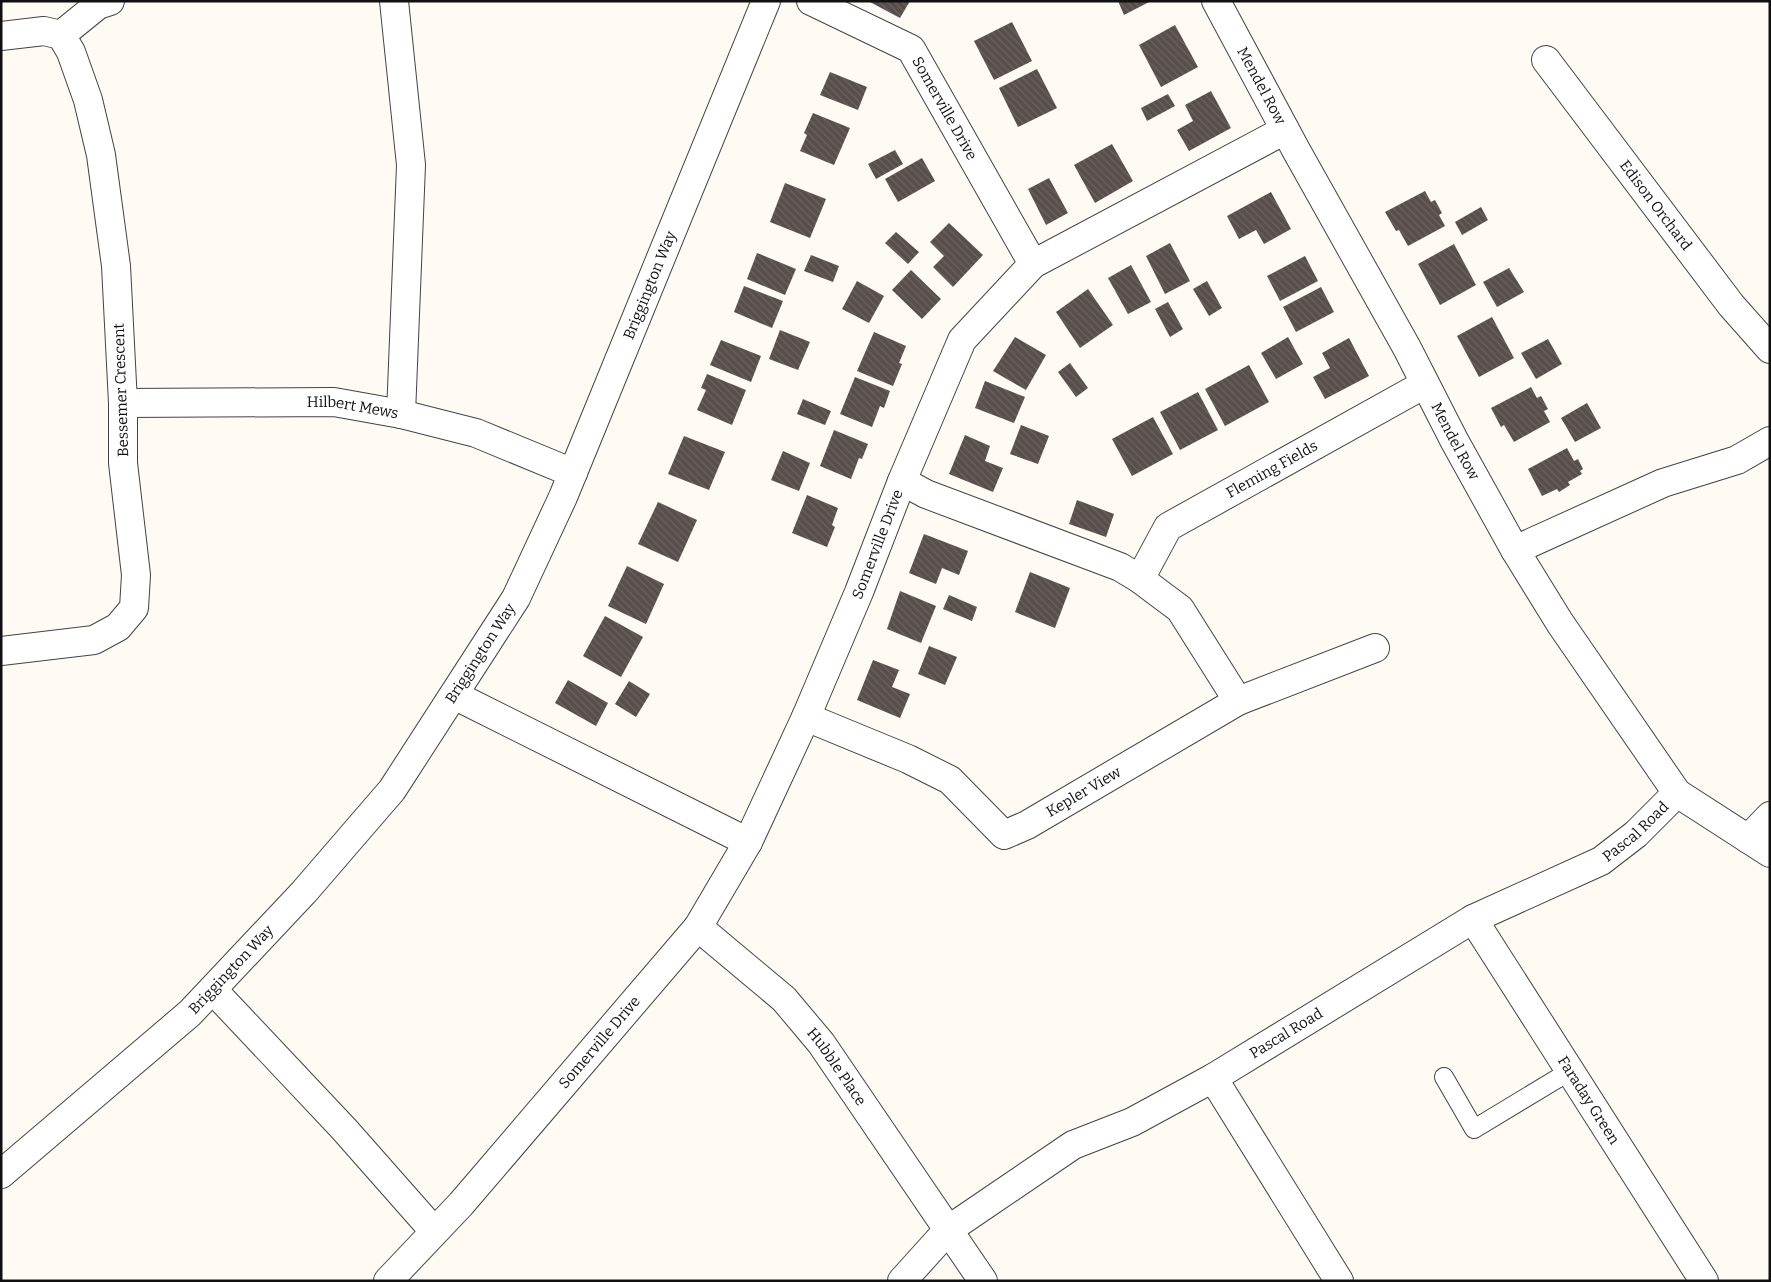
<svg xmlns="http://www.w3.org/2000/svg" width="1771" height="1282" viewBox="0 0 1771 1282" font-family="Bitter,serif">
<defs>
<pattern id="building-back-hatch" width="6" height="6" patternUnits="userSpaceOnUse" patternTransform="scale(1.25)"><rect width="6" height="6" fill="#584e4c"/><path d="M-1 5l2 2M0 0l6 6M5-1l2 2" fill="none" stroke="#6b6361"/></pattern>
</defs>
<rect width="100%" height="100%" fill="#fffaf3"/>
<g fill="url(#building-back-hatch)">
<polygon points="868,1 910,1 900,18"/>
<polygon points="1118,1 1151,1 1124,15"/>
<polygon points="1012,22 1032,61 994,80 974,41"/>
<polygon points="1175,25 1198,67 1161,87 1139,45"/>
<polygon points="1037,69 1057,108 1018,127 999,88"/>
<polygon points="830,72 867,87 858,110 820,95"/>
<polygon points="1211,91 1231,128 1189,151 1177,130 1193,121 1185,105"/>
<polygon points="1168,94 1175,106 1147,121 1141,108"/>
<polygon points="813,113 850,128 834,165 800,151 807,135 804,133"/>
<polygon points="1112,144 1133,181 1095,203 1074,165"/>
<polygon points="895,150 903,164 876,179 868,164"/>
<polygon points="922,158 935,181 898,202 885,179"/>
<polygon points="1049,178 1068,213 1046,225 1028,189"/>
<polygon points="785,183 826,199 810,238 770,222"/>
<polygon points="1425,191 1431,202 1435,200 1442,213 1439,215 1445,226 1408,246 1399,230 1396,231 1385,212"/>
<polygon points="1271,192 1291,229 1264,244 1256,230 1239,239 1227,216"/>
<polygon points="1481,207 1488,220 1462,235 1455,222"/>
<polygon points="949,223 983,255 953,287 933,267 944,256 930,242"/>
<polygon points="896,232 919,252 908,264 885,243"/>
<polygon points="1170,243 1190,281 1165,294 1146,256"/>
<polygon points="1454,244 1476,285 1440,305 1418,264"/>
<polygon points="757,253 796,269 785,295 747,279"/>
<polygon points="811,255 839,266 833,282 804,271"/>
<polygon points="1305,256 1318,281 1280,301 1267,276"/>
<polygon points="1131,265 1151,302 1128,314 1108,278"/>
<polygon points="1509,268 1524,292 1497,307 1483,282"/>
<polygon points="911,270 941,299 922,319 892,290"/>
<polygon points="857,281 884,296 869,323 842,309"/>
<polygon points="1207,281 1222,308 1209,316 1193,289"/>
<polygon points="744,286 783,301 772,328 734,312"/>
<polygon points="1321,287 1334,312 1296,332 1283,307"/>
<polygon points="1088,289 1113,325 1080,348 1056,312"/>
<polygon points="1168,302 1183,329 1170,337 1155,309"/>
<polygon points="1492,317 1514,358 1479,377 1457,336"/>
<polygon points="780,330 810,342 798,370 769,359"/>
<polygon points="874,332 906,346 899,363 902,364 893,386 857,371"/>
<polygon points="1015,337 1046,355 1026,390 993,371"/>
<polygon points="1288,337 1303,364 1276,379 1261,353"/>
<polygon points="1349,338 1369,376 1325,399 1313,377 1330,368 1322,353"/>
<polygon points="1548,339 1562,364 1536,379 1521,353"/>
<polygon points="721,340 761,356 751,382 710,365"/>
<polygon points="1070,363 1088,388 1076,397 1058,372"/>
<polygon points="1249,365 1269,402 1225,426 1205,389"/>
<polygon points="707,374 746,390 732,425 697,410 706,390 701,388"/>
<polygon points="855,377 890,391 884,408 880,406 872,427 840,414"/>
<polygon points="985,381 1025,397 1014,423 975,408"/>
<polygon points="1531,387 1537,398 1541,396 1548,409 1544,411 1550,422 1514,442 1504,425 1501,427 1491,408"/>
<polygon points="1198,392 1218,430 1180,450 1160,412"/>
<polygon points="803,399 831,411 825,425 797,414"/>
<polygon points="1587,403 1601,428 1575,442 1561,418"/>
<polygon points="1153,417 1173,454 1132,476 1112,439"/>
<polygon points="1021,425 1049,436 1038,464 1010,454"/>
<polygon points="834,430 868,444 862,459 859,458 851,479 820,466"/>
<polygon points="965,435 990,446 985,461 1003,468 993,492 949,474"/>
<polygon points="684,436 725,452 709,490 668,474"/>
<polygon points="1567,448 1574,461 1578,459 1583,469 1580,471 1582,474 1568,482 1570,485 1559,492 1557,489 1542,496 1528,469"/>
<polygon points="783,451 810,463 799,491 771,480"/>
<polygon points="807,495 838,508 832,525 835,527 827,547 792,533"/>
<polygon points="1077,500 1114,514 1106,537 1069,524"/>
<polygon points="658,502 697,520 678,562 638,544"/>
<polygon points="924,534 968,551 959,575 942,568 936,584 909,573"/>
<polygon points="627,566 664,584 646,624 608,606"/>
<polygon points="1030,572 1070,588 1055,628 1015,612"/>
<polygon points="900,591 936,606 921,643 887,629"/>
<polygon points="949,595 977,607 972,621 943,609"/>
<polygon points="605,616 643,637 621,677 583,656"/>
<polygon points="929,646 957,657 945,685 918,674"/>
<polygon points="873,660 899,670 892,687 910,694 900,718 857,700"/>
<polygon points="568,680 608,703 596,726 555,703"/>
<polygon points="629,681 650,694 636,717 615,704"/>
</g>
<g fill="none" stroke-linecap="round" stroke-linejoin="round">
<defs>
<polyline id="service" points="1444,1077 1474,1129 1570,1071"/>
<g id="minor">
<polyline points="394,1 411,165 401,414"/>
<path id="s1" d="M811 1 911 49 1033 264"/>
<path id="s2" d="M1216 1 1296 150 1407 348 1454 440 1515 550 1560 623 1677 793 1770 853"/>
<polyline points="61,35 98,5 110,1"/>
<polyline points="1,36 44,31 61,35"/>
<path id="s3" d="M1546 60 1731 305 1770 349"/>
<path id="s4" d="M123 403 334 402 401 414 476 433 573 473"/>
<polyline points="902,481 926,494 1120,567 1140,579 1180,609 1238,701"/>
<polyline points="1515,550 1663,483 1737,460 1770,441"/>
<path id="s5" d="M1140 579 1168 527 1425 384"/>
<polyline points="1,651 94,640 118,627 134,608 136,575 123,463 123,403 116,266 101,155 88,100 71,52 61,35"/>
<polyline points="454,695 748,842"/>
<path id="s6" d="M806 717 908 759 950 780 1004 835 1027 825 1238 701 1375 648"/>
<polyline points="1748,839 1770,816"/>
<path id="s7" d="M1473 919 1704 1281"/>
<path id="s8" d="M698 927 784 999 821 1043 983 1281"/>
<polyline points="213,990 344,1129 434,1231"/>
<polyline points="1213,1078 1339,1281"/>
<path id="s9" d="M388 1281 461 1204 698 927 748 842 806 717 859 592 902 481 962 340 1033 264 1285 130"/>
<path id="s10" d="M902 1281 948 1230 1073 1145 1132 1122 1213 1078 1473 919 1601 861 1636 834 1677 793"/>
</g>
<g id="tertiary">
<path id="s11" d="M1 1174 190 1013 304 892 392 790 516 598 563 497 766 1"/>
</g>
</defs>
<use href="#service" stroke="#434343" stroke-width="20"/>
<use href="#minor" stroke="#434343" stroke-width="30"/>
<use href="#tertiary" stroke="#434343" stroke-width="30"/>
<use href="#service" stroke="#fff" stroke-width="18"/>
<use href="#minor" stroke="#fff" stroke-width="28"/>
<use href="#tertiary" stroke="#fff" stroke-width="28"/>
</g>
<g text-anchor="middle" dominant-baseline="central" stroke-width="5" stroke-linejoin="round" paint-order="stroke">
<g font-size="15" fill="#101010" stroke="#fff">
<text stroke="none"><textPath href="#s2" startOffset="96">Mendel Row</textPath></text>
<text stroke="none"><textPath href="#s1" startOffset="179">Somerville Drive</textPath></text>
<text stroke="none"><textPath href="#s3" startOffset="182">Edison Orchard</textPath></text>
<text stroke="none"><textPath href="#s11" startOffset="1118">Briggington Way</textPath></text>
<text transform="translate(121 390) rotate(-92)">Bessemer Crescent</text>
<text stroke="none"><textPath href="#s4" startOffset="230">Hilbert Mews</textPath></text>
<text stroke="none"><textPath href="#s2" startOffset="501">Mendel Row</textPath></text>
<text stroke="none"><textPath href="#s5" startOffset="178">Fleming Fields</textPath></text>
<text stroke="none"><textPath href="#s9" startOffset="894">Somerville Drive</textPath></text>
<text stroke="none"><textPath href="#s11" startOffset="712">Briggington Way</textPath></text>
<text stroke="none"><textPath href="#s6" startOffset="325">Kepler View</textPath></text>
<text stroke="none"><textPath href="#s10" startOffset="866">Pascal Road</textPath></text>
<text stroke="none"><textPath href="#s11" startOffset="308">Briggington Way</textPath></text>
<text stroke="none"><textPath href="#s10" startOffset="461">Pascal Road</textPath></text>
<text stroke="none"><textPath href="#s9" startOffset="319">Somerville Drive</textPath></text>
<text stroke="none"><textPath href="#s8" startOffset="198">Hubble Place</textPath></text>
<text stroke="none"><textPath href="#s7" startOffset="215">Faraday Green</textPath></text>
</g>
</g>
<rect width="1771" height="1282" fill="none" stroke="#101010" stroke-width="5"/>
</svg>
